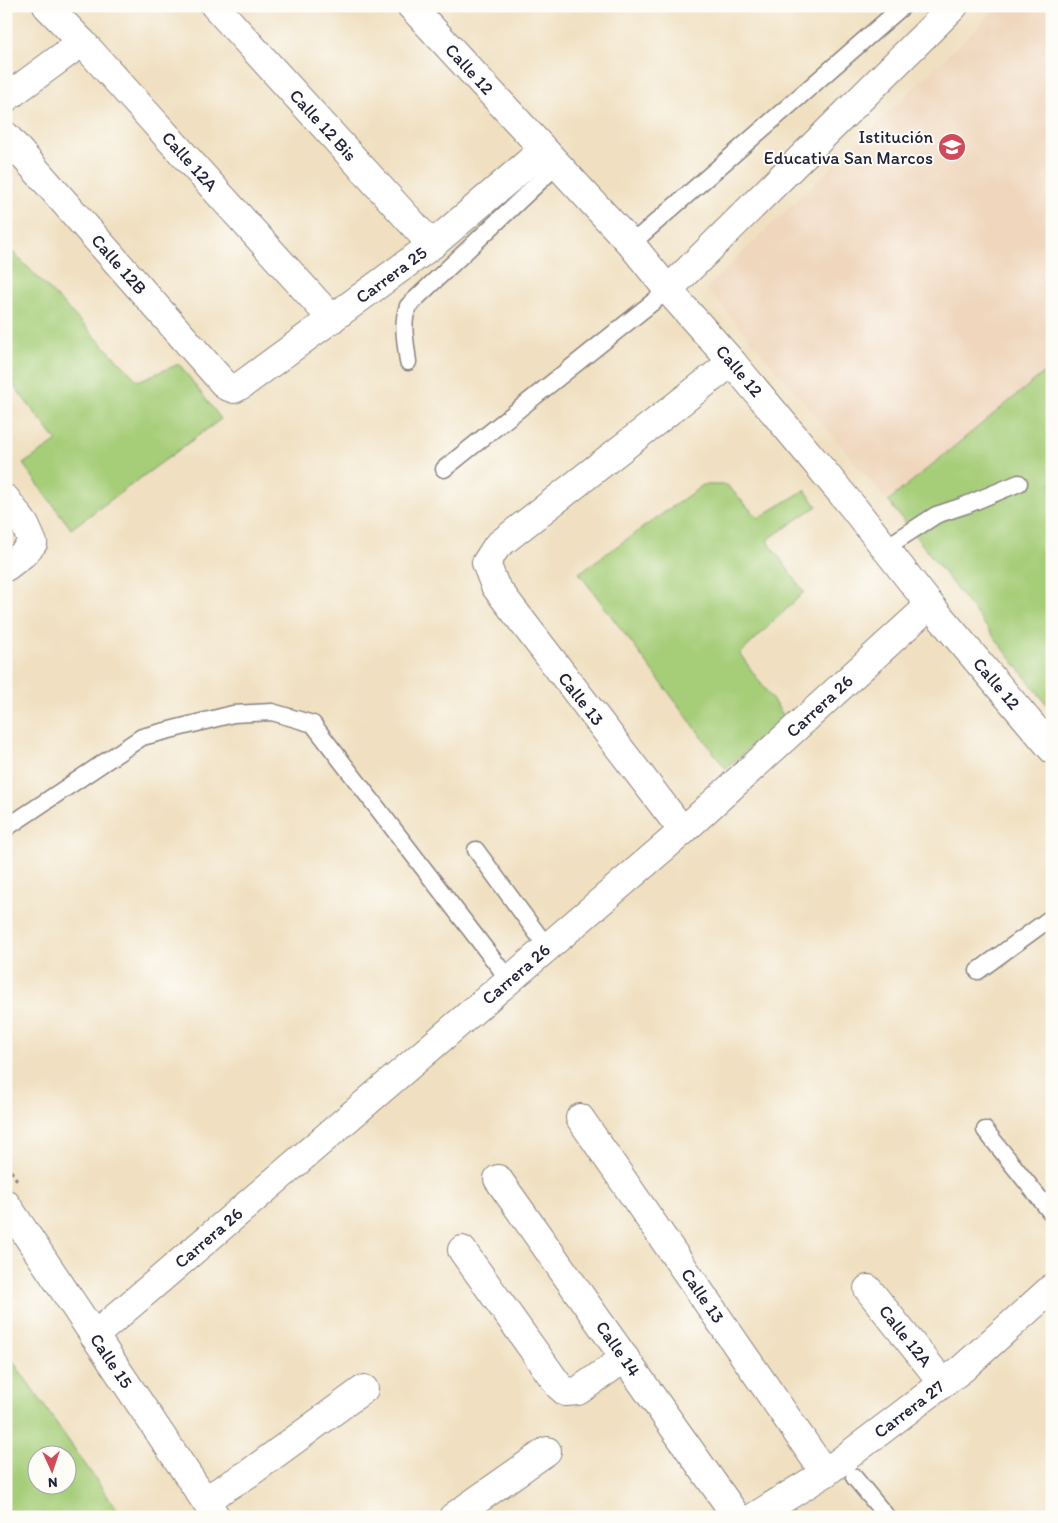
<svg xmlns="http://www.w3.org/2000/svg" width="1058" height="1523" viewBox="0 0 1058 1523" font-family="Itim,sans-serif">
<rect width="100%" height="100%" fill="#fdfcf7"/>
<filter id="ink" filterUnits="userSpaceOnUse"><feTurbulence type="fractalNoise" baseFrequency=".02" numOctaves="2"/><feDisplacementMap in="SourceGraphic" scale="10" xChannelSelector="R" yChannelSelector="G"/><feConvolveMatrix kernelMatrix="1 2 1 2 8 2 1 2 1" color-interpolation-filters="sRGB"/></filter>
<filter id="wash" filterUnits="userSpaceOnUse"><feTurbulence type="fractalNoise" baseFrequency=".0096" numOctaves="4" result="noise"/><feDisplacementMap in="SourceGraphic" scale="20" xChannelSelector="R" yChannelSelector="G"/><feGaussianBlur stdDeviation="1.12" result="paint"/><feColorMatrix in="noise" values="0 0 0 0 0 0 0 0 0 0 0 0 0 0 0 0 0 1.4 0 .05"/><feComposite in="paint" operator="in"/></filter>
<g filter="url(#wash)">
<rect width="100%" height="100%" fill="#f0e0c1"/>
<polygon fill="#efd6bc" points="999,6 1052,6 1052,366 888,501 706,288"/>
<g fill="#a6cd78" stroke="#64785a" fill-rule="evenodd">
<polygon points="14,253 138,381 179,364 221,419 71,529 23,464 57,441 6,376 6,258"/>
<polygon points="1052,366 1052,711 888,501"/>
<polygon points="703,485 727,485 758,518 805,490 817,506 767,540 804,592 740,654 784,716 726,769 579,573"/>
<path d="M6 1351 122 1517H6ZM38 1456H68V1486H38Z"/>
</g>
</g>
<g filter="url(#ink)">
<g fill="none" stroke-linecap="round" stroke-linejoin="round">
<defs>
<g id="lane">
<polyline points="631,244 903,6"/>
<path d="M408 362C406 343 401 325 408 306L557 165"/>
<polyline points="444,469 668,290"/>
<polyline points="885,548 936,515 966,505 1019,483"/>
<polyline points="6,828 142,737 233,714 272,712 313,724 509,980"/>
<polyline points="476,850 547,947"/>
<polyline points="978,971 1052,917"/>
<polyline points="985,1130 1052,1214"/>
<polyline points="854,1477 887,1517"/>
</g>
<g id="street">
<path id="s1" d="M47 6 82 42 332 319"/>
<path id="s2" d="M215 6 432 245"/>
<path id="s3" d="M411 6 631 244 668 290 732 362 853 507 930 605 1052 749"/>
<polyline points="6,98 82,42"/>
<path id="s4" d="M6 136 226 386 234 389 243 384 432 245 543 150"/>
<polyline points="668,290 954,6"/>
<polyline points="6,499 25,525 33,543 23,554 6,567"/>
<polyline points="683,831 495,586 486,563 497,546 732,362"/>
<path id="s5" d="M580 1118 825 1473"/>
<path id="s6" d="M498 1179 737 1517"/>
<polyline points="462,1250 559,1386 566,1392 578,1391 625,1358"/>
<path id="s7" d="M868 1289 943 1383"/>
<path id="s8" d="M94 1336 683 831 930 605"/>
<polyline points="205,1500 248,1474 364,1389"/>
<polyline points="453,1517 547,1451"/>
<path id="s9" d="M754 1517 825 1473 962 1369 1052 1288"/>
</g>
<g id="secondary">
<path id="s10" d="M6 1204 216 1517"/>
</g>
</defs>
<use href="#lane" stroke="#89817e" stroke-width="19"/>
<use href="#street" stroke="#89817e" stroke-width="30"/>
<use href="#secondary" stroke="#89817e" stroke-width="30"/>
<polyline stroke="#89817e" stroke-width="3" stroke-dasharray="4 4" stroke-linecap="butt" points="6,1164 17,1180"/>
<use href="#lane" stroke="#fff" stroke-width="16"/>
<use href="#street" stroke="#fff" stroke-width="28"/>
<use href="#secondary" stroke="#fff" stroke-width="28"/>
</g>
</g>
<defs>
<symbol id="school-disc" viewBox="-11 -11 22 22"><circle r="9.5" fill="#d1495b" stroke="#fdfcf7"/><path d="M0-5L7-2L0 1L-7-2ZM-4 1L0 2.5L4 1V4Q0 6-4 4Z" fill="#fff"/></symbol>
</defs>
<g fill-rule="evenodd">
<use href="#school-disc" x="936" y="131" width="32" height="32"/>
</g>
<g text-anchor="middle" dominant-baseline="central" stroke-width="4" stroke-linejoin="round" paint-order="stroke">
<g font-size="18" fill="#22223b" stroke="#fdfcf7">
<text stroke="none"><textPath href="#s3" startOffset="86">Calle 12</textPath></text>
<text stroke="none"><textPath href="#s2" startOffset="161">Calle 12 Bis</textPath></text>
<text stroke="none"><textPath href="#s1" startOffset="211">Calle 12A</textPath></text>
<text stroke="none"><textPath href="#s4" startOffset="171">Calle 12B</textPath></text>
<text stroke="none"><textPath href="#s4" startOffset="536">Carrera 25</textPath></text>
<text stroke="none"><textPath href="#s3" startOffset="491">Calle 12</textPath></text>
<text stroke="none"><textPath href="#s3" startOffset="896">Calle 12</textPath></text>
<text transform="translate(581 699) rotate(52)">Calle 13</text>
<text stroke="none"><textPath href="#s8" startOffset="961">Carrera 26</textPath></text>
<text stroke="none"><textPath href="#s8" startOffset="556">Carrera 26</textPath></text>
<text stroke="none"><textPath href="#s8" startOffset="151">Carrera 26</textPath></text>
<text stroke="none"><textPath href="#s5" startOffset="216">Calle 13</textPath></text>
<text stroke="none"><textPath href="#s7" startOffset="60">Calle 12A</textPath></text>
<text stroke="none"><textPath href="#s6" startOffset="208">Calle 14</textPath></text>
<text stroke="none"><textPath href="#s10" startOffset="189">Calle 15</textPath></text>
<text stroke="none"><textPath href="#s9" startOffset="189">Carrera 27</textPath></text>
</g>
<g font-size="18" fill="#22223b" stroke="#fdfcf7" text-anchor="end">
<text x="933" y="137">Istitución<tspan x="933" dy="21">Educativa San Marcos</tspan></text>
</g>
</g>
<rect width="1058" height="1523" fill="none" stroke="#fdfcf7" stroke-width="25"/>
<g transform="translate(52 1470) rotate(177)"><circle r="24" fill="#fdfcf7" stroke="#a5a5ac"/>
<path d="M0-4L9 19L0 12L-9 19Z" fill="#d1495b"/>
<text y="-8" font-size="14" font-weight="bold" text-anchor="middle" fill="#22223b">N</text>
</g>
</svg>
